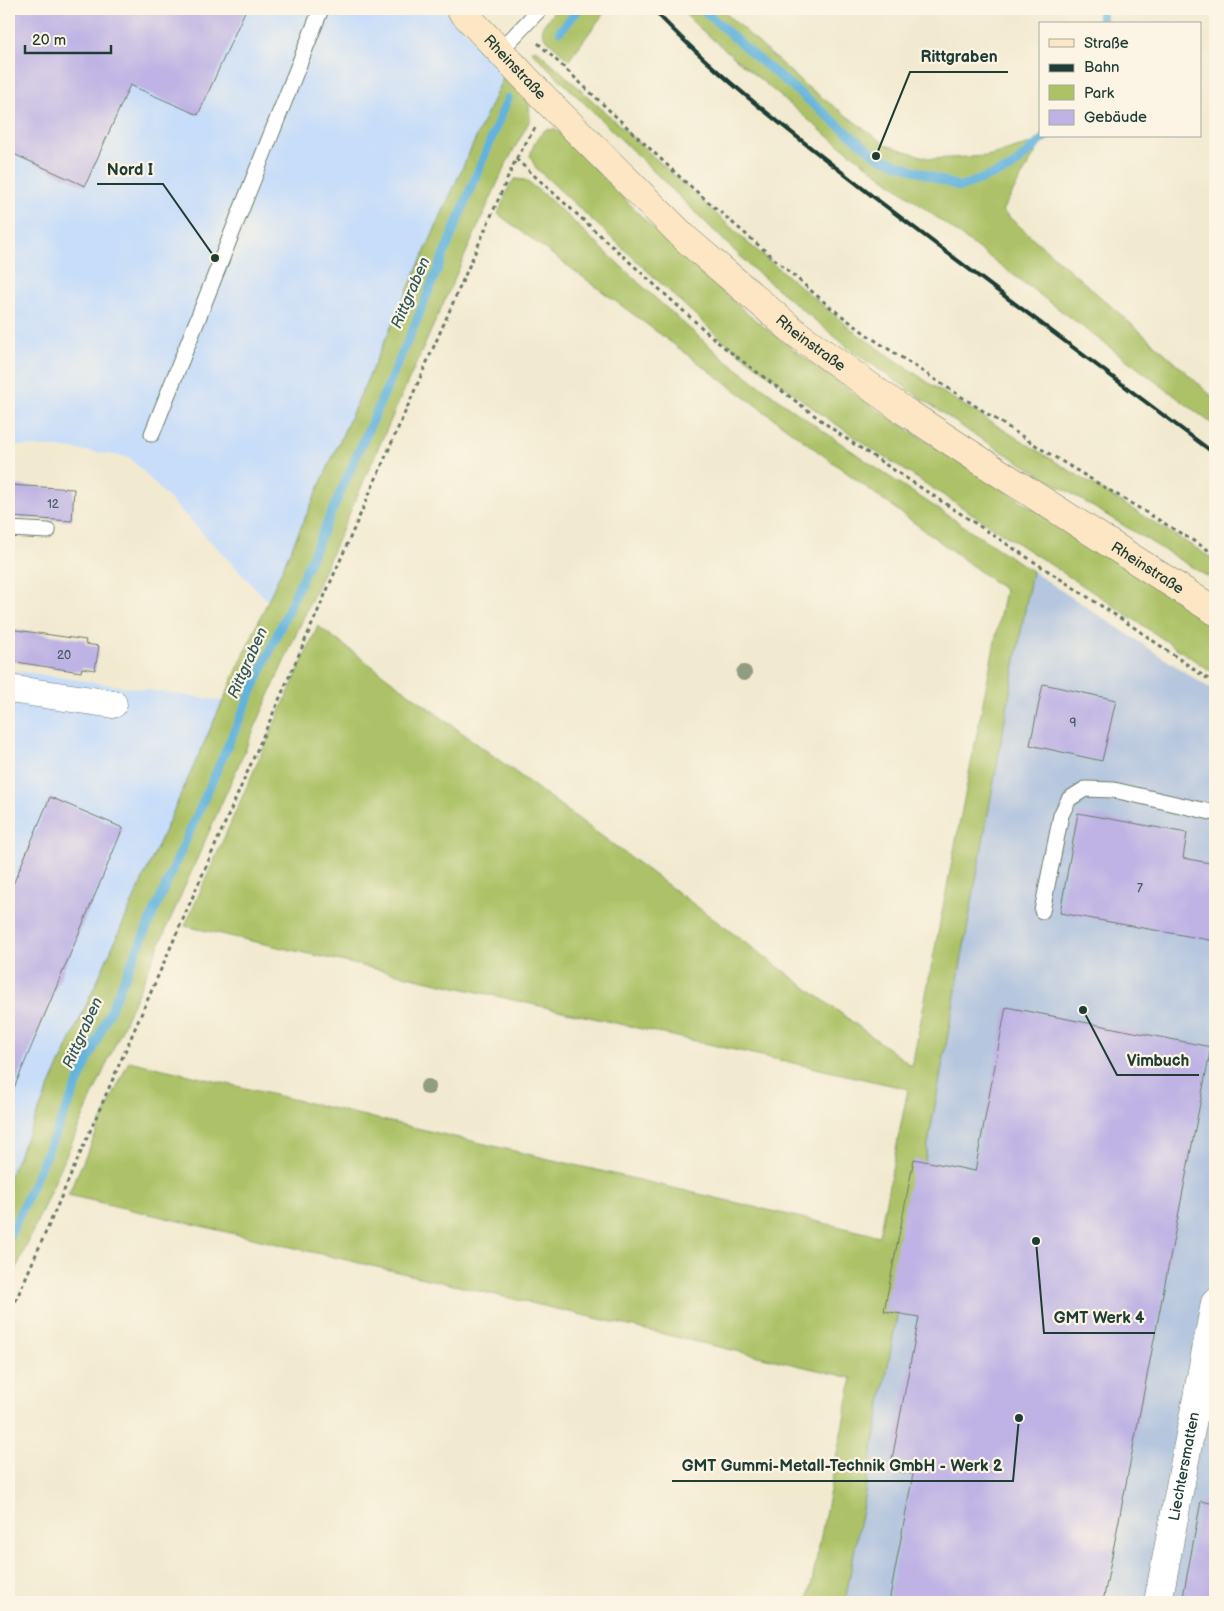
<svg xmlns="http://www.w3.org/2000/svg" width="1224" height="1611" viewBox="0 0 1224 1611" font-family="'Balsamiq Sans',sans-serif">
<rect width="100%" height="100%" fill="#fcf5e5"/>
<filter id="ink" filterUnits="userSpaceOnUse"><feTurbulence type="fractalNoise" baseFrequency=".02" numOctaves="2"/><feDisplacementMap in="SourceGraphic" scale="10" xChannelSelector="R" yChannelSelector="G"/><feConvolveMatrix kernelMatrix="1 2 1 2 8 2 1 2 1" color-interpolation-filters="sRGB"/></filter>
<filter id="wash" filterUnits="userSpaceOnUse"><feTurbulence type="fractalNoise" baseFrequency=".0096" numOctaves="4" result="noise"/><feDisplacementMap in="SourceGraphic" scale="20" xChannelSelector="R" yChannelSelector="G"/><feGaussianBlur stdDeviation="1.12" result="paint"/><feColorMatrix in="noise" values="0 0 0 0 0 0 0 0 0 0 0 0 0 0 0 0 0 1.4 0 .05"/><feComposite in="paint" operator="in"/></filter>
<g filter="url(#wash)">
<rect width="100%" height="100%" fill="#f2ead0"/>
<g fill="#c7ddf9">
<polygon points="9,9 444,9 506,71 268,601 129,457 65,448 9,445"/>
<polygon points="9,670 224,701 9,1177"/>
</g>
<polygon fill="#b5c6de" points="1032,571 1215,692 1215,1602 843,1602"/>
<g fill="#adc267" stroke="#66804e">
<polygon points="556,9 607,9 569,60 543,36 542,27"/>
<polygon points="680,9 721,9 805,85 886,145 931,159 987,156 1042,141 1002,211 1168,356 1215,399 1215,426 824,133 697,26"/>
<polygon points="536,49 748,243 852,330 939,390 1215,560 1215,581 970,432 851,350 751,267 531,51"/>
<polygon points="506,71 529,101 530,120 506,164 380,444 9,1285 9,1177"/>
<polygon points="556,129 649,224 750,316 805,358 876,409 1171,596 1215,628 1215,674 1099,596 872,449 817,411 720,338 536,168 530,156 534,144 545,130"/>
<polygon points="515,179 525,180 547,197 654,297 725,360 796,412 885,474 1032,571 845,1602 808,1602 852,1378 68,1195 129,1061 879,1236 908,1089 185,926 318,626 912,1066 1005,590 498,214 510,185"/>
</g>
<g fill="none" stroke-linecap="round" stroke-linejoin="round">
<g stroke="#62b3dd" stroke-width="9">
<polyline points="702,9 755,56 876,156 960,187 1011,168 1046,136"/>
<polyline points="1101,9 1102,24"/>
<polyline points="560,31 579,9"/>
<polyline points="9,1238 413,329 508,98"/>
</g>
</g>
<g id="blocks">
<g fill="#beb3e4">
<polygon points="9,9 246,9 198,115 130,85 85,186 9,152"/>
<polygon points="9,485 74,489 72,521 9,517"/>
<polygon points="9,629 86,640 85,644 99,646 95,670 82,668 81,672 9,661"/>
<polygon points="1043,684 1116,700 1102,761 1030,745"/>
<polygon points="50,797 123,828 9,1100 9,894"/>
<polygon points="1078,813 1187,833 1183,858 1215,864 1215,941 1060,913"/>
<polygon points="1006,1007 1211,1047 1103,1602 889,1602 913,1474 890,1470 919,1317 884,1311 914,1159 975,1171"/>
<polygon points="1201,1501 1215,1504 1215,1602 1182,1602"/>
</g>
</g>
</g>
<g filter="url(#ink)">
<use href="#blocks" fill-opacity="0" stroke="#697a6b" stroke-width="1"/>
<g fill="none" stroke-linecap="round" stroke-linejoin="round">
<defs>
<g id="lane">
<polyline points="500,51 540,9"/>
<polyline points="152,434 321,9"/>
<polyline points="9,529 48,531"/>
<polyline points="1042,911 1061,815 1069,799 1085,789 1114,790 1215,813"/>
</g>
<g id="street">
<polyline points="9,689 113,704"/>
<path id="s1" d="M1158 1602 1215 1303"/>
</g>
<g id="secondary">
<path id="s2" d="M460 9 550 104 687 240 797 334 903 410 981 461 1215 611"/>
</g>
</defs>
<use href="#lane" stroke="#697a6b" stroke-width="17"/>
<use href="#street" stroke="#697a6b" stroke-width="29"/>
<use href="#secondary" stroke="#697a6b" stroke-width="29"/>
<g stroke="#697a6b" stroke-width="3" stroke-dasharray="4 4" stroke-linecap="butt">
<polyline points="538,43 682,179 830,307 870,337 1043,450 1215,554"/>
<polyline points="516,159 721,345 842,436 1132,626 1215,684"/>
<polyline points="9,1316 516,159 535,128"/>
</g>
<use href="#lane" stroke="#fff" stroke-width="15"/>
<use href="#street" stroke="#fff" stroke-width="28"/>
<use href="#secondary" stroke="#fce6c4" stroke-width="28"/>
<path stroke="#1f3d34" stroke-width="4" d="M653 9C719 79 796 136 871 195 985 282 1101 368 1215 454"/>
</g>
<g fill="#919d81">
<circle cx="744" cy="673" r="8"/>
<circle cx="428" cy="1087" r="8"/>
</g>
</g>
<g text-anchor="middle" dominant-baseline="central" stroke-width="4.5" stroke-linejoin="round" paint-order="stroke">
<g font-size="12" fill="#475a60">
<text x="53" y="504">12</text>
<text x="64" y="655">20</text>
<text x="1073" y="723">9</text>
<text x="1140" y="888">7</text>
</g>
<g font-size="15" fill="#1f3d34" stroke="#fcf5e5">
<text stroke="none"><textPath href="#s2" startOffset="80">Rheinstraße</textPath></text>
<text stroke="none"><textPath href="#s2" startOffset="485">Rheinstraße</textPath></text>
<text stroke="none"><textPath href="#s2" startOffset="890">Rheinstraße</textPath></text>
<text stroke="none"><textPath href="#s1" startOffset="138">Liechtersmatten</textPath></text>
</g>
<g font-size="16" font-style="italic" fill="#305a5e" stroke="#fcf5e5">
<text transform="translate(411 293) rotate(-67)">Rittgraben</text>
<text transform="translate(248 663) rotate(-66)">Rittgraben</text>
<text transform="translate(83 1033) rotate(-66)">Rittgraben</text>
</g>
</g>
<path fill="none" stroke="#1f3d34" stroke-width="2" d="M876 156L910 72H1008M215 258L163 184H97M1083 1010L1117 1075H1199M1036 1241L1044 1333H1155M1019 1418L1013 1481H672"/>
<g fill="#1f3d34" stroke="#fcf5e5" stroke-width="2">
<circle cx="876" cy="156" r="5"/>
<circle cx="215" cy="258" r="5"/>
<circle cx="1083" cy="1010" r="5"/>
<circle cx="1036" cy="1241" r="5"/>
<circle cx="1019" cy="1418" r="5"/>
</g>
<g font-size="16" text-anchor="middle" font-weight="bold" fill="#1f3d34" stroke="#fcf5e5" stroke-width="4.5" stroke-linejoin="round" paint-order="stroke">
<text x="959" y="62">Rittgraben</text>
<text x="130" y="175">Nord I</text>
<text x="1158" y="1066">Vimbuch</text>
<text x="1099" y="1323">GMT Werk 4</text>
<text x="842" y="1471">GMT Gummi-Metall-Technik GmbH - Werk 2</text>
</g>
<rect width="1224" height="1611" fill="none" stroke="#fcf5e5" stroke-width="30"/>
<rect x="1039" y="22" width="162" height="115" fill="#fcf5e5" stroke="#a4ab9e"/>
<rect x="1049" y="39" width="25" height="8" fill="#fce6c4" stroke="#a4ab9e"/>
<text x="1084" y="48" font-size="15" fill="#1f3d34">Straße</text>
<rect x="1049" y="64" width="25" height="8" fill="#1f3d34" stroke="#a4ab9e"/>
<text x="1084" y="72" font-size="15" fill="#1f3d34">Bahn</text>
<rect x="1049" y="85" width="25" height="15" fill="#adc267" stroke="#a4ab9e"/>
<text x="1084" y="98" font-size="15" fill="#1f3d34">Park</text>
<rect x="1049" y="110" width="25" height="15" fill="#beb3e4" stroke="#a4ab9e"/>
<text x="1084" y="122" font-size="15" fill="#1f3d34">Gebäude</text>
<path d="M25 45v8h86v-8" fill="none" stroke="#1f3d34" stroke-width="2.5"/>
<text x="32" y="45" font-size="15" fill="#1f3d34" stroke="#fcf5e5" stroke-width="4" paint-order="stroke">20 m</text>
</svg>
